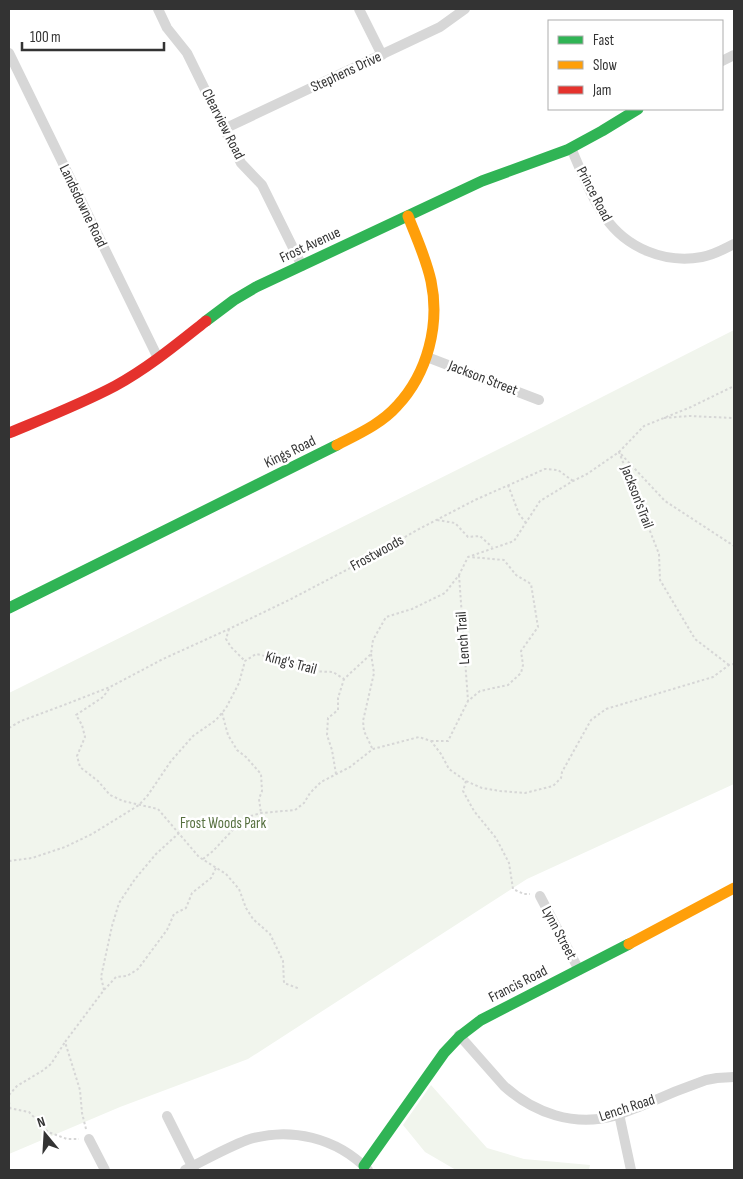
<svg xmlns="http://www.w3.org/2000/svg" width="743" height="1179" viewBox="0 0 743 1179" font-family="'Sofia Sans Condensed',sans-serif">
<rect width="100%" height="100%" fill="#fff"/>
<g fill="#f1f5ed">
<polygon points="734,330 734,784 527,879 248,1059 120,1107 9,1154 9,693 541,428"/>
<polygon points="431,1085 487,1148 524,1159 590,1165 589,1170 456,1170 425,1152 403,1125"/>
</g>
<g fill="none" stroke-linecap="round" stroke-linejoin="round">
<g stroke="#d6d6d6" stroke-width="2" stroke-dasharray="2.5 2.5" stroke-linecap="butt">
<polyline points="664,418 689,416 734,418"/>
<polyline points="508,485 519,514 526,523"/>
<polyline points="437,520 455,523 468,537 480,536 492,547"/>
<polyline points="459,575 468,701"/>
<polyline points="229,629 226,639 231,647 245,661"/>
<polyline points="371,654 374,673 363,721 364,731 372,748"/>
<polyline points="729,665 695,639 660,580 659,554 619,452 665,501 734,546"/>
<polyline points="109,689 103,697 76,715 82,725 85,737 77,756 80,767 98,781 110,795 123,801 158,809 199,857 226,874 239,889 246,908 253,919 270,934 283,961 284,983 300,989"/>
<polyline points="222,713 228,735 237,750 246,757 261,774 262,791 259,799 261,813"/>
<polyline points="9,728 21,721 64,705 110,687 163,659 229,629 291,599 356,565 419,529 475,500 545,469 558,470 573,481"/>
<polyline points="431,741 448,741 468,701 480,691 508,685 521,673 523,665 521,651 538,627 531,584 516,575 504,560 470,557"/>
<polyline points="336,774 332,750 327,735 328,718 338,710 338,698 344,679"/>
<polyline points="466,781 463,791 474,811 496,838 509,863 513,889 524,894 530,894"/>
<polyline points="203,859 213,851 244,818 261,813 295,810 304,803 310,793 321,782 350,767 373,749 419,737 431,741 441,754 449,769 466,781 482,788 500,791 525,793 553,786 561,778 562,772 591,720 606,709 713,677 729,665 734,664"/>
<polyline points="9,861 32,858 65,847 92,834 139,805 148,795 171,761 193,736 216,720 226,708 239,683 245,661 256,654 288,661 310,671 333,672 344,679 371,654 373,640 386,617 412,609 445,593 459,575 468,557 514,541 540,501 573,481 587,474 619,452 644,426 691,407 734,386"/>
<polyline points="104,990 101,977 112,926 119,903 135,879 156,854 179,833"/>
<polyline points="9,1095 17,1086 42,1071 51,1064 65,1042"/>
<polyline points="9,1102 10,1108"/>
<polyline points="9,1108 29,1112 48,1132 67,1139 79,1139"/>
<polyline points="86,1129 82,1113 80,1090 65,1042 104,990 116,977 127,976 138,969 167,930 174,914 186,908 192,893 211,878 216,868"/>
</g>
<g stroke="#d7d7d7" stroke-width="10">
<polyline points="158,9 167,28 187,53 241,163 262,185 302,266"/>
<polyline points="359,9 382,55"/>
<polyline points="9,53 158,358"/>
<polyline points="722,61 734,55"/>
<polyline points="224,129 440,27 465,9"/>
<path d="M571 148C581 171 591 197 605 217 626 248 665 264 702 257 714 255 724 249 734 244"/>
<polyline points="427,357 539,400"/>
<polyline points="540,896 579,970"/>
<path d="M459 1035 504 1086C534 1113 574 1127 614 1116 625 1113 635 1108 646 1104 666 1095 686 1087 706 1080L717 1078 734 1077"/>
<polyline points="619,1114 631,1170"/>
<polyline points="167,1116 194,1170"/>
<polyline points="89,1139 105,1170"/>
<path d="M185 1170C205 1160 226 1148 247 1140 290 1126 337 1138 368 1170"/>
</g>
<g stroke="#30b455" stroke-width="11">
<polyline points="206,321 234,300 256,287 482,181 567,150 602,131 638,109"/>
<polyline points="9,608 337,445"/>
<polyline points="364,1166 444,1053 460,1036 481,1020 629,944"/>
</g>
<g stroke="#ff9f0a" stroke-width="11">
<path d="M337 445C358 434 381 424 397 406 428 373 440 324 431 281 426 258 416 237 408 216"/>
<polyline points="629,944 734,888"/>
</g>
<path stroke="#e5322d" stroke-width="11" d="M9 433C45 418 81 404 115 386 148 368 177 344 206 321"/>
</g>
<g text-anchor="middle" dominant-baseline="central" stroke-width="5" stroke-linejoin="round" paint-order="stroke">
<g font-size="15" fill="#333" stroke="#fff">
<text transform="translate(346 72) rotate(-25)">Stephens Drive</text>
<text transform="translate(223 124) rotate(63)">Clearview Road</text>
<text transform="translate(594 194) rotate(62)">Prince Road</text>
<text transform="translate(83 206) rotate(64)">Landsdowne Road</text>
<text transform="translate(310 245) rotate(-25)">Frost Avenue</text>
<text transform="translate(483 378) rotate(21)">Jackson Street</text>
<text transform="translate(290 452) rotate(-26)">Kings Road</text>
<text transform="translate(637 497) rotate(69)">Jackson'sTrail</text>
<text transform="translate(377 553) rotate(-29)">Frostwoods</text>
<text transform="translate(463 638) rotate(-94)">Lench Trail</text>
<text transform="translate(291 663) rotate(15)">King's Trail</text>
<text transform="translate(559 933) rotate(62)">Lynn Street</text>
<text transform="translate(518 984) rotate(-27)">Francis Road</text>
<text transform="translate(627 1108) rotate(-18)">Lench Road</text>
</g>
<g font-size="15" fill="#56703f" stroke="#fff">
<text x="223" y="823">Frost Woods Park</text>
</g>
</g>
<rect width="743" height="1179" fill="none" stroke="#333333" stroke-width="20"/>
<rect x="548" y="20" width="175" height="90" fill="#ffffff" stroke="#adadad"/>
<rect x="558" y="36" width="25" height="8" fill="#30b455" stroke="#adadad"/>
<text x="593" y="45" font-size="15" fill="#333333">Fast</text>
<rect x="558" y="61" width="25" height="8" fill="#ff9f0a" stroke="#adadad"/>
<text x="593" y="70" font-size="15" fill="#333333">Slow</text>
<rect x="558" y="86" width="25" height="8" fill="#e5322d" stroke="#adadad"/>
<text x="593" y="95" font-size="15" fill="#333333">Jam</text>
<g transform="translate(45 1134) rotate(342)" stroke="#ffffff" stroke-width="4" paint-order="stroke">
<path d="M0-4L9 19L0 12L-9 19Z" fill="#333333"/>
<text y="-8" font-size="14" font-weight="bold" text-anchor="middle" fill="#333333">N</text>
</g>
<path d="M22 42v8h142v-8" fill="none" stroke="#333333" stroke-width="2.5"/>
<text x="30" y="42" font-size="15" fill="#333333" stroke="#ffffff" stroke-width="4" paint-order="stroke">100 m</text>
</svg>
